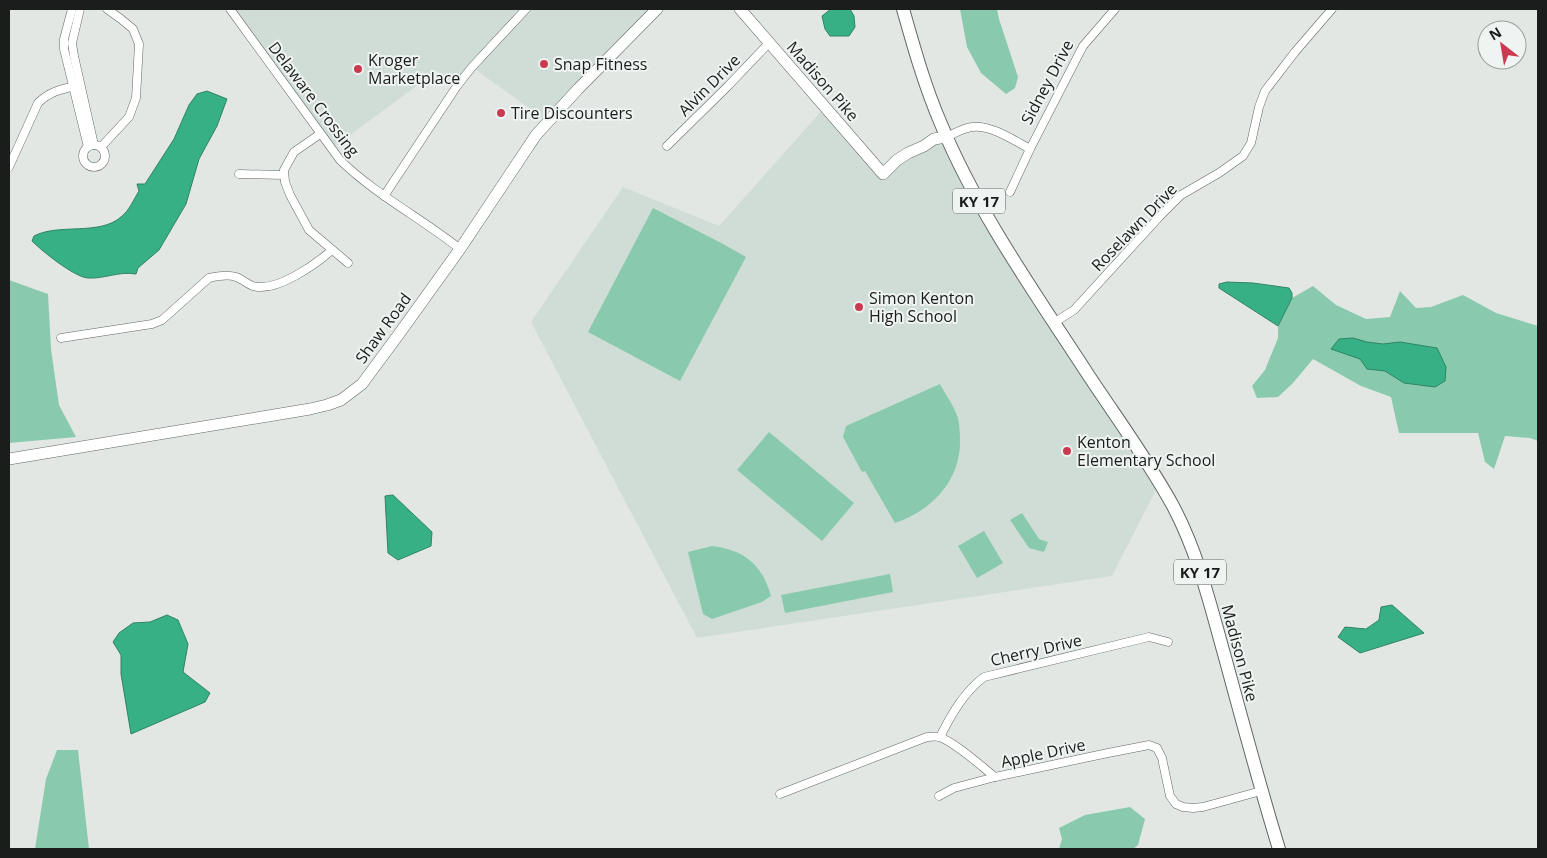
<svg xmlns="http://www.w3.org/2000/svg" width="1547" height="858" viewBox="0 0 1547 858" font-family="'Open Sans',sans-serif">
<rect width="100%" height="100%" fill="#e2e7e4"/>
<g fill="#d0ddd7">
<polygon points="225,9 657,9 548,122 472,67 457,86 437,71 331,149"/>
<polygon points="825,107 882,173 946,137 959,164 1160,482 1112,576 697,638 531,322 623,187 719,226"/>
</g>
<g fill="#89caae">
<polygon points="960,9 997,9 999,19 1018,77 1015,88 1006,94 981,73 967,47"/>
<polygon points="653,208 723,244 746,257 680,381 588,332"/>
<polygon points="9,280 48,294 51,349 59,405 76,437 9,443"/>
<polygon points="1313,286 1336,305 1366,319 1390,317 1400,291 1416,308 1431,307 1463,295 1496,313 1538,326 1538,441 1530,438 1505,436 1494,469 1485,462 1478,433 1399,433 1391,397 1361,386 1313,359 1293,383 1278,397 1257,398 1252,386 1265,370 1278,338 1278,326 1292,298"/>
<path d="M940 384C946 395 954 406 958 418 960 427 960 437 960 445 958 484 930 511 895 523L865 471 862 472 843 437 846 426Z"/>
<polygon points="769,432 854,503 822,541 737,470"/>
<polygon points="1022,513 1039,539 1048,542 1044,552 1029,548 1010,520"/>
<polygon points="984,531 1003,563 977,578 958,546"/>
<path d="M712 546C744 550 762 564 771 596L762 602 712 619 703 614 688 552Z"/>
<polygon points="890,574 893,592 785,613 781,595"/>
<polygon points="57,750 78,750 89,849 35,849 46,779"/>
<polygon points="1130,807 1145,819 1138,845 1133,849 1059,849 1062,839 1059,828 1085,815"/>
</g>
<g fill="#38b086" stroke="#2f8466">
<polygon points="831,9 850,9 854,16 855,27 849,36 830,36 825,29 822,16"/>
<path d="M207 91 227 99 217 126 199 159 186 204 159 250 138 268 136 274C119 271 104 279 88 278 74 277 42 251 32 241L34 236C59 223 99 236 121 217 129 211 134 199 139 191L137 184H145L174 139 189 105 197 94Z"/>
<polygon points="1227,282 1253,283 1289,288 1292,293 1292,298 1278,326 1219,288 1219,284"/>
<polygon points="1353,338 1367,342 1383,344 1400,342 1437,348 1446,367 1445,381 1435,387 1404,383 1385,371 1367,369 1360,359 1331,349 1339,339"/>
<polygon points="393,495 432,532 431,546 398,560 388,553 385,496"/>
<polygon points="1392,605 1424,633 1360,653 1338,637 1345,627 1366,629 1379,620 1381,607"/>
<polygon points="167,615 178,620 188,644 183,672 210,693 205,702 131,734 121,674 121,655 113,642 119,633 133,623 150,622"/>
</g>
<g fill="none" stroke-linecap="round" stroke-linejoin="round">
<defs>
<g id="street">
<polyline points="72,9 64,39 64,49 88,147"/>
<polyline points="80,9 72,43 74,56 94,145"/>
<path d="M230 9 340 160C376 195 421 218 460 249"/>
<polyline points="320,134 294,152 284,170 285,182 290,195 309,230 348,263"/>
<path d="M946 137C955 133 964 128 972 127 990 124 1015 141 1030 149"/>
<circle cx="94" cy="156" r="11"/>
<polyline points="667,146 728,86 769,43"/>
<polyline points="101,147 129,117 136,98 139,44 133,29 121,19 107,9"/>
<path d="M9 167 38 103C49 92 61 89 76 86"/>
<polyline points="239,174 284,175"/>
<polyline points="1010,192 1030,149 1083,46 1115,9"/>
<polyline points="384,196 457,86 472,67 526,9"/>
<polyline points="1055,322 1074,310 1160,216 1181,195 1219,173 1243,156 1251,143 1259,107 1265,91 1295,52 1332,9"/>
<path d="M61 338 152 324 162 320 209 278C218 276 228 274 236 277 242 279 247 284 253 286 276 293 316 264 332 250"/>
<path d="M940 737C951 715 964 692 984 677L1149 637 1168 642"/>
<path d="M780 794 927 737C931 737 935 736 939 737 955 742 981 766 995 777L1108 753 1149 745 1157 748 1162 758 1170 796 1176 804 1183 807 1193 808 1203 807 1261 791"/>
<polyline points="939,796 954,788 995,777"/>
</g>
<g id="secondary">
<polyline points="740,9 883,174 897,160 908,153 924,146 934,139 946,137"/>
<polyline points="9,459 310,409 327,405 341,400 362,384 399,334 460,249 536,135 578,89 657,9"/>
</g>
<path id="primary" d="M903 9C914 48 925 87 941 124 978 213 1035 293 1087 373 1116 417 1148 460 1173 506 1199 555 1211 608 1226 661 1243 724 1260 787 1279 849"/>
</defs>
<use href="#street" stroke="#626764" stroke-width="9"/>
<use href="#secondary" stroke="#626764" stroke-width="12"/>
<use href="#primary" stroke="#626764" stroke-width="14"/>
<use href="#street" stroke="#fff" stroke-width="8"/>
<use href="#secondary" stroke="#fff" stroke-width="11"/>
<use href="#primary" stroke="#fff" stroke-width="12"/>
</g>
<g fill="#ca3a51" stroke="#eff4f2" stroke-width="2">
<circle cx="544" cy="64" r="5"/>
<circle cx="358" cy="69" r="5"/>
<circle cx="501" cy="113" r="5"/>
<circle cx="859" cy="307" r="5"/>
<circle cx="1067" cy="451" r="5"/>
</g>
<g text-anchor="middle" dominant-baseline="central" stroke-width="4" stroke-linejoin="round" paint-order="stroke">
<g fill="#eff4f2" stroke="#5b5e5c" stroke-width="1">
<rect x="953" y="188.5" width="52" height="25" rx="4"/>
<rect x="1174" y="559.5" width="52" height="25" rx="4"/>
</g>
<g font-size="15" font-weight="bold" fill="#1b1d1c">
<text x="979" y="201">KY 17</text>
<text x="1200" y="572">KY 17</text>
</g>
<g font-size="16" fill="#1b1d1c" stroke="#eff4f2" text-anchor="start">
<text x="368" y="60">Kroger<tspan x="368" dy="18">Marketplace</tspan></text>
<text x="554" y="64">Snap Fitness</text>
<text x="511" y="113">Tire Discounters</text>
<text x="869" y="298">Simon Kenton<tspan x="869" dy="18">High School</tspan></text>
<text x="1077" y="442">Kenton<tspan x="1077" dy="18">Elementary School</tspan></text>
</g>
<g font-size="16" fill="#1b1d1c" stroke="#eff4f2">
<text transform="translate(823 81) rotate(49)">Madison Pike</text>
<text transform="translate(1047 82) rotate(-62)">Sidney Drive</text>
<text transform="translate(709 85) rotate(-45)">Alvin Drive</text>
<text transform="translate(314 99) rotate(53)">Delaware Crossing</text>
<text transform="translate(1134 227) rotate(-46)">Roselawn Drive</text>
<text transform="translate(383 328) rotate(-54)">Shaw Road</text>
<text transform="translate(1036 650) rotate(-13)">Cherry Drive</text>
<text transform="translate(1240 653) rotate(75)">Madison Pike</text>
<text transform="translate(1043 753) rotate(-12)">Apple Drive</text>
</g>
</g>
<rect width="1547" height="858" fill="none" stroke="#1b1d1c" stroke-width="20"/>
<g transform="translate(1502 45) rotate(329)"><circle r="24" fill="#eff4f2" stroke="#9a9e9c"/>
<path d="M0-4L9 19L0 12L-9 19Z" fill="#ca3a51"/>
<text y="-8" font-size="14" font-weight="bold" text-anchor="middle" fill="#1b1d1c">N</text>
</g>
</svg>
